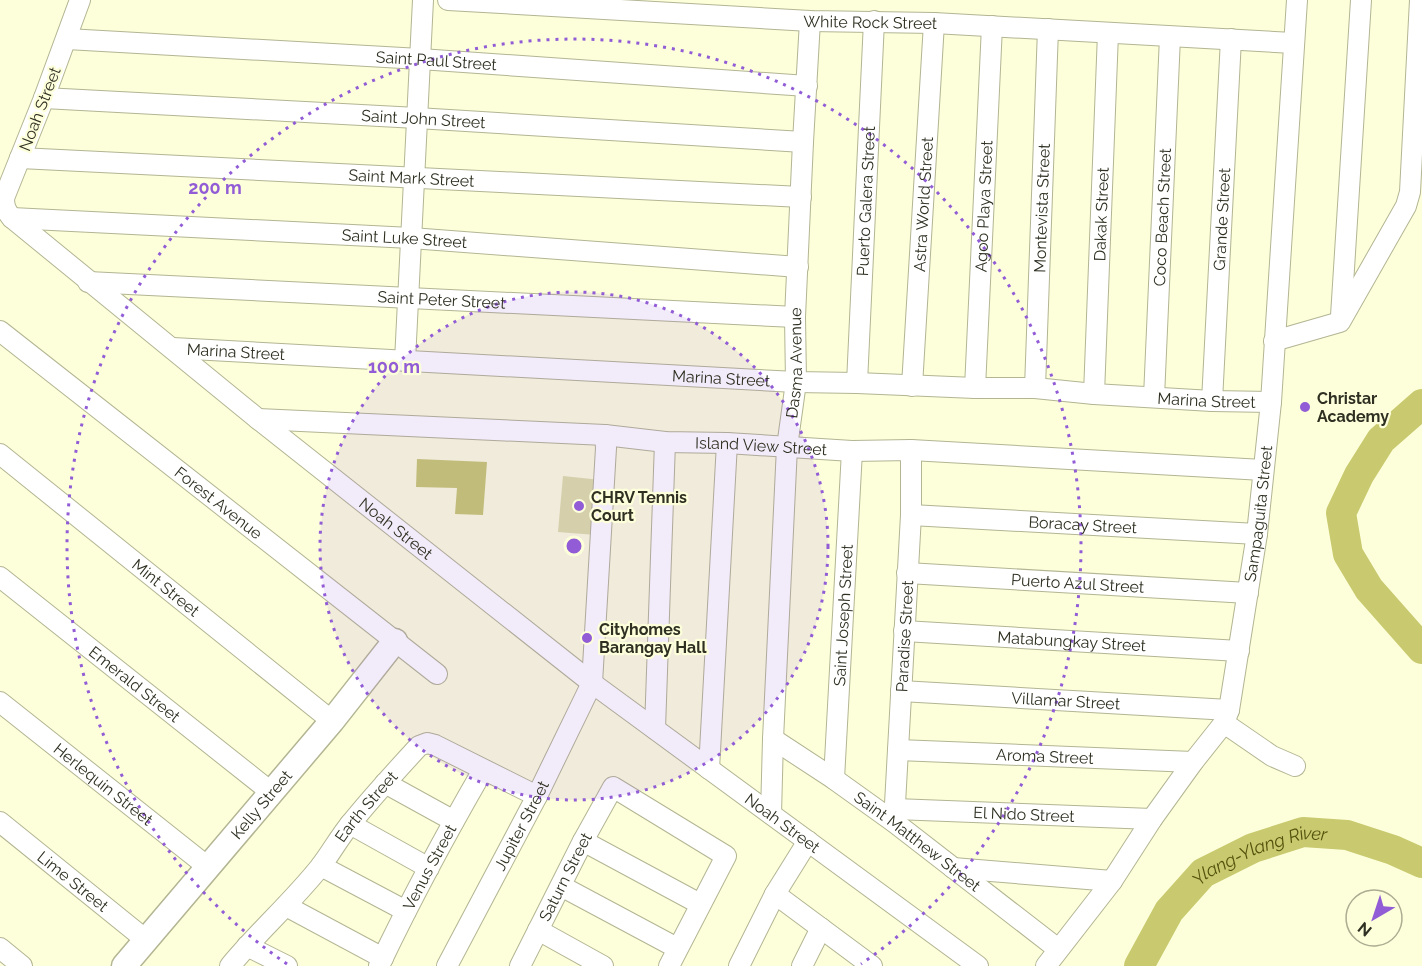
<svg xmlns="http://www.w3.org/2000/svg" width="1422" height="966" viewBox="0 0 1422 966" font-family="Raleway,sans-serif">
<rect width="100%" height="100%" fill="#fdffdb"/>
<polygon fill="#dee0a7" points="563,476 601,480 596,535 558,532"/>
<polygon fill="#c9ca6f" points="417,459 487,462 483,515 455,514 457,488 416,487"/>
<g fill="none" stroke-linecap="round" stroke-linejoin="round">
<g stroke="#c9ca6f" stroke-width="30">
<polyline points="1422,404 1381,440 1359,475 1341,513 1348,554 1369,589 1422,649"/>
<path id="s1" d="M1139 966 1169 911 1203 873 1253 848 1303 832 1347 835 1393 850 1422 863"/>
</g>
<defs>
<g id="minor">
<path id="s2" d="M80 0 44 98 4 198C4 207 6 211 12 218L258 419 592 683 978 966"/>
<path id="s3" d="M448 0 810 21 934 23 1293 43"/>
<path id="s4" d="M67 39 420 59 807 86"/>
<path id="s5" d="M44 98 417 118 803 142"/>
<path id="s6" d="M20 158 801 197"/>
<path id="s7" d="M12 218 411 238 798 267"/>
<path id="s8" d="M88 282 795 317"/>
<polyline points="1341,316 1361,0"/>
<path id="s9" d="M0 331 437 674"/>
<polyline points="1274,341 1340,322 1406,206 1410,192 1420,0"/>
<path id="s10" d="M173 348 796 382 857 383 975 388H1035L1094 394 1212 401 1271 402"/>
<polyline points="405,361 423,0"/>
<path id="s11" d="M857 383 874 21"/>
<path id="s12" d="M912 386 934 23"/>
<path id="s13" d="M975 388 992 26"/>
<path id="s14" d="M1035 388 1048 29"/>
<path id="s15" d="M1094 394 1108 33"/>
<path id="s16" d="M1154 397 1170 37"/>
<path id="s17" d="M1212 401 1231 39"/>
<path id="s18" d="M258 419 605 435 665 442 727 443 852 451 911 450 1263 470"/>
<path id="s19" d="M0 454 332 721"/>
<path id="s20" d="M911 515 1257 534"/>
<path id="s21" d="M907 573 1248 593"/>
<path id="s22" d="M0 577 271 792"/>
<path id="s23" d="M904 631 1239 651"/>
<path id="s24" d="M901 691 1229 710"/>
<path id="s25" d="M0 702 208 867"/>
<polyline points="1224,723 1272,756 1295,766"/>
<polyline points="655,729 665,442"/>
<path id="s26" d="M773 739 834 779 894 822 1058 949"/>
<path id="s27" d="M898 750 1193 762"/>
<polyline points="709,769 727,443"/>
<path id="s28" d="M834 779 852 451"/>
<polyline points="385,783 454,821"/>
<path id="s29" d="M895 809 1152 819"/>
<path id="s30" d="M771 814 773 739 787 447 796 382 795 317 803 142 810 21"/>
<path id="s31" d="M0 822 146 940"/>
<path id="s32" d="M894 822 911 515V450"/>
<polyline points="350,824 429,868"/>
<polyline points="583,841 700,904"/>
<polyline points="321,866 406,911"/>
<polyline points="953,868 1112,881"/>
<polyline points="561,886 677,948"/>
<polyline points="775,894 872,966"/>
<polyline points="286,906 383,958"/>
<polyline points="538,930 603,966"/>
<polyline points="247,946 287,966"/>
<polyline points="0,948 22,966"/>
<path id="s33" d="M230 966C258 932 292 902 320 867 331 853 340 836 352 822 373 796 396 771 419 746L427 743 435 745 537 796"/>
<path id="s34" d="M379 966C411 899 446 834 483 770"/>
<path id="s35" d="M447 966 537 796 592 683 606 448 605 435"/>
<path id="s36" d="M520 966 583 841 613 787 726 856 669 966"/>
<polyline points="739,966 775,894 808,841"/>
<polyline points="802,966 821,928"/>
<path id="s37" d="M1046 966 1112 881 1152 819 1193 762 1224 723 1229 710 1257 534 1271 402 1297 0"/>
</g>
<g id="tertiary">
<path id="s38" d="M124 966 332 721 395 641"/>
</g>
</defs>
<use href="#minor" stroke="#b3b593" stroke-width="22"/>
<use href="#tertiary" stroke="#b3b593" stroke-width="27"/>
<use href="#minor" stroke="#fff" stroke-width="20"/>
<use href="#tertiary" stroke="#fff" stroke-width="24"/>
</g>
<circle cx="574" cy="546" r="254" fill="#915cd5" fill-opacity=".12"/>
<g fill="none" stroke="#915cd5" stroke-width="3" stroke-dasharray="3 6">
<circle cx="574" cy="546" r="254"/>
<path d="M287 964A507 507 0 1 1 861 964"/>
</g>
<g fill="#915cd5" stroke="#fdffdb" stroke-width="2">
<circle cx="1305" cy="407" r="6"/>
<circle cx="579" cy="506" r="6"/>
<circle cx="587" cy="638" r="6"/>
</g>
<g text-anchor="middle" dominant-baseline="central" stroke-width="4.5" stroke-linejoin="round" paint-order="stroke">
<g font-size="16" fill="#2f3022" stroke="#fdffdb">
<text stroke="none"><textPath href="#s3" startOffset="423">White Rock Street</textPath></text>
<text stroke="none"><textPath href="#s4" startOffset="370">Saint Paul Street</textPath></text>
<text transform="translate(40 109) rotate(-69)">Noah Street</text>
<text stroke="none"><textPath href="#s5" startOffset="380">Saint John Street</textPath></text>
<text stroke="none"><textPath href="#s6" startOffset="392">Saint Mark Street</textPath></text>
<text stroke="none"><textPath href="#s11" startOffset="182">Puerto Galera Street</textPath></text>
<text stroke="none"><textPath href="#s12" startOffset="182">Astra World Street</textPath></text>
<text stroke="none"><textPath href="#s13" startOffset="182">Agoo Playa Street</textPath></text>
<text stroke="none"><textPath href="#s14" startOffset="180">Montevista Street</textPath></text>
<text stroke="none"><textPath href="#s15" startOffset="180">Dakak Street</textPath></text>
<text stroke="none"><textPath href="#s16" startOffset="180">Coco Beach Street</textPath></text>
<text stroke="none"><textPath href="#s17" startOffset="182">Grande Street</textPath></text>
<text stroke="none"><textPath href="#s7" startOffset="393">Saint Luke Street</textPath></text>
<text stroke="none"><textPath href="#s8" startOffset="354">Saint Peter Street</textPath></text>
<text stroke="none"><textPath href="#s10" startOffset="63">Marina Street</textPath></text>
<text stroke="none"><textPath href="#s30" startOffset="452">Dasma Avenue</textPath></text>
<text stroke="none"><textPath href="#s10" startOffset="549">Marina Street</textPath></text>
<text stroke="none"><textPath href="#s10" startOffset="1035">Marina Street</textPath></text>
<text stroke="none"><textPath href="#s18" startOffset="504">Island View Street</textPath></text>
<text stroke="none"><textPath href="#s9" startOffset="278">Forest Avenue</textPath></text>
<text stroke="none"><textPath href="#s37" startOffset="514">Sampaguita Street</textPath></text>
<text stroke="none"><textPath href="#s20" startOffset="172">Boracay Street</textPath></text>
<text stroke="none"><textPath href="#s2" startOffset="728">Noah Street</textPath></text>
<text stroke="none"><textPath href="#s21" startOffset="171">Puerto Azul Street</textPath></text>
<text stroke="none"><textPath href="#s19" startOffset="213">Mint Street</textPath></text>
<text stroke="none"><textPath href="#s28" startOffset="164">Saint Joseph Street</textPath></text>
<text stroke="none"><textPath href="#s32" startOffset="186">Paradise Street</textPath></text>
<text stroke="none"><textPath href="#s23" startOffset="168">Matabungkay Street</textPath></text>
<text stroke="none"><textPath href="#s22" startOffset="172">Emerald Street</textPath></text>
<text stroke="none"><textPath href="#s24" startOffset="165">Villamar Street</textPath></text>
<text stroke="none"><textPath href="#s27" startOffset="147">Aroma Street</textPath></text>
<text stroke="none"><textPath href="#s25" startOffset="132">Herlequin Street</textPath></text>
<text stroke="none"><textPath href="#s38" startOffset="212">Kelly Street</textPath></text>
<text stroke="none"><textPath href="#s33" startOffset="210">Earth Street</textPath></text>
<text stroke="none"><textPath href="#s29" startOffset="129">El Nido Street</textPath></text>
<text stroke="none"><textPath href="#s2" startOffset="1214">Noah Street</textPath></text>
<text stroke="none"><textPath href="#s35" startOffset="159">Jupiter Street</textPath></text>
<text stroke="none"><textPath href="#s26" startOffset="177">Saint Matthew Street</textPath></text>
<text stroke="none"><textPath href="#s34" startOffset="111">Venus Street</textPath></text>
<text stroke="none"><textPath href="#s36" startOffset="100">Saturn Street</textPath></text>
<text stroke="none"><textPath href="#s31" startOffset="94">Lime Street</textPath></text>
</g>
<g font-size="16" font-weight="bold" fill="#2f3022" stroke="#fdffdb" text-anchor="start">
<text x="1317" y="398">Christar<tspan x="1317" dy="18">Academy</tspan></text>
<text x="591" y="497">CHRV Tennis<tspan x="591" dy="18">Court</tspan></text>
<text x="599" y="629">Cityhomes<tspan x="599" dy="18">Barangay Hall</tspan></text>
</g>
<g font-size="18" font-style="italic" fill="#54530d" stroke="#fdffdb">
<text stroke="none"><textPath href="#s1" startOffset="174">Ylang-Ylang River</textPath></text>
</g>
</g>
<circle cx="574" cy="546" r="9" fill="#915cd5" stroke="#fdffdb" stroke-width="3"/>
<g font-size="18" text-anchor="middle" font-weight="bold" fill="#915cd5" stroke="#fdffdb" stroke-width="4.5" stroke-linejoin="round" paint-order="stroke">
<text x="215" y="194">200 m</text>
<text x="394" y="373">100 m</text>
</g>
<g transform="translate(1374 918) rotate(219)"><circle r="28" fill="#fdffdb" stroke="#abac91" stroke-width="1.5"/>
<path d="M0-4.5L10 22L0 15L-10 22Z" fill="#915cd5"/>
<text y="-9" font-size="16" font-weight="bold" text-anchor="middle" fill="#2f3022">N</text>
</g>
</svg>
